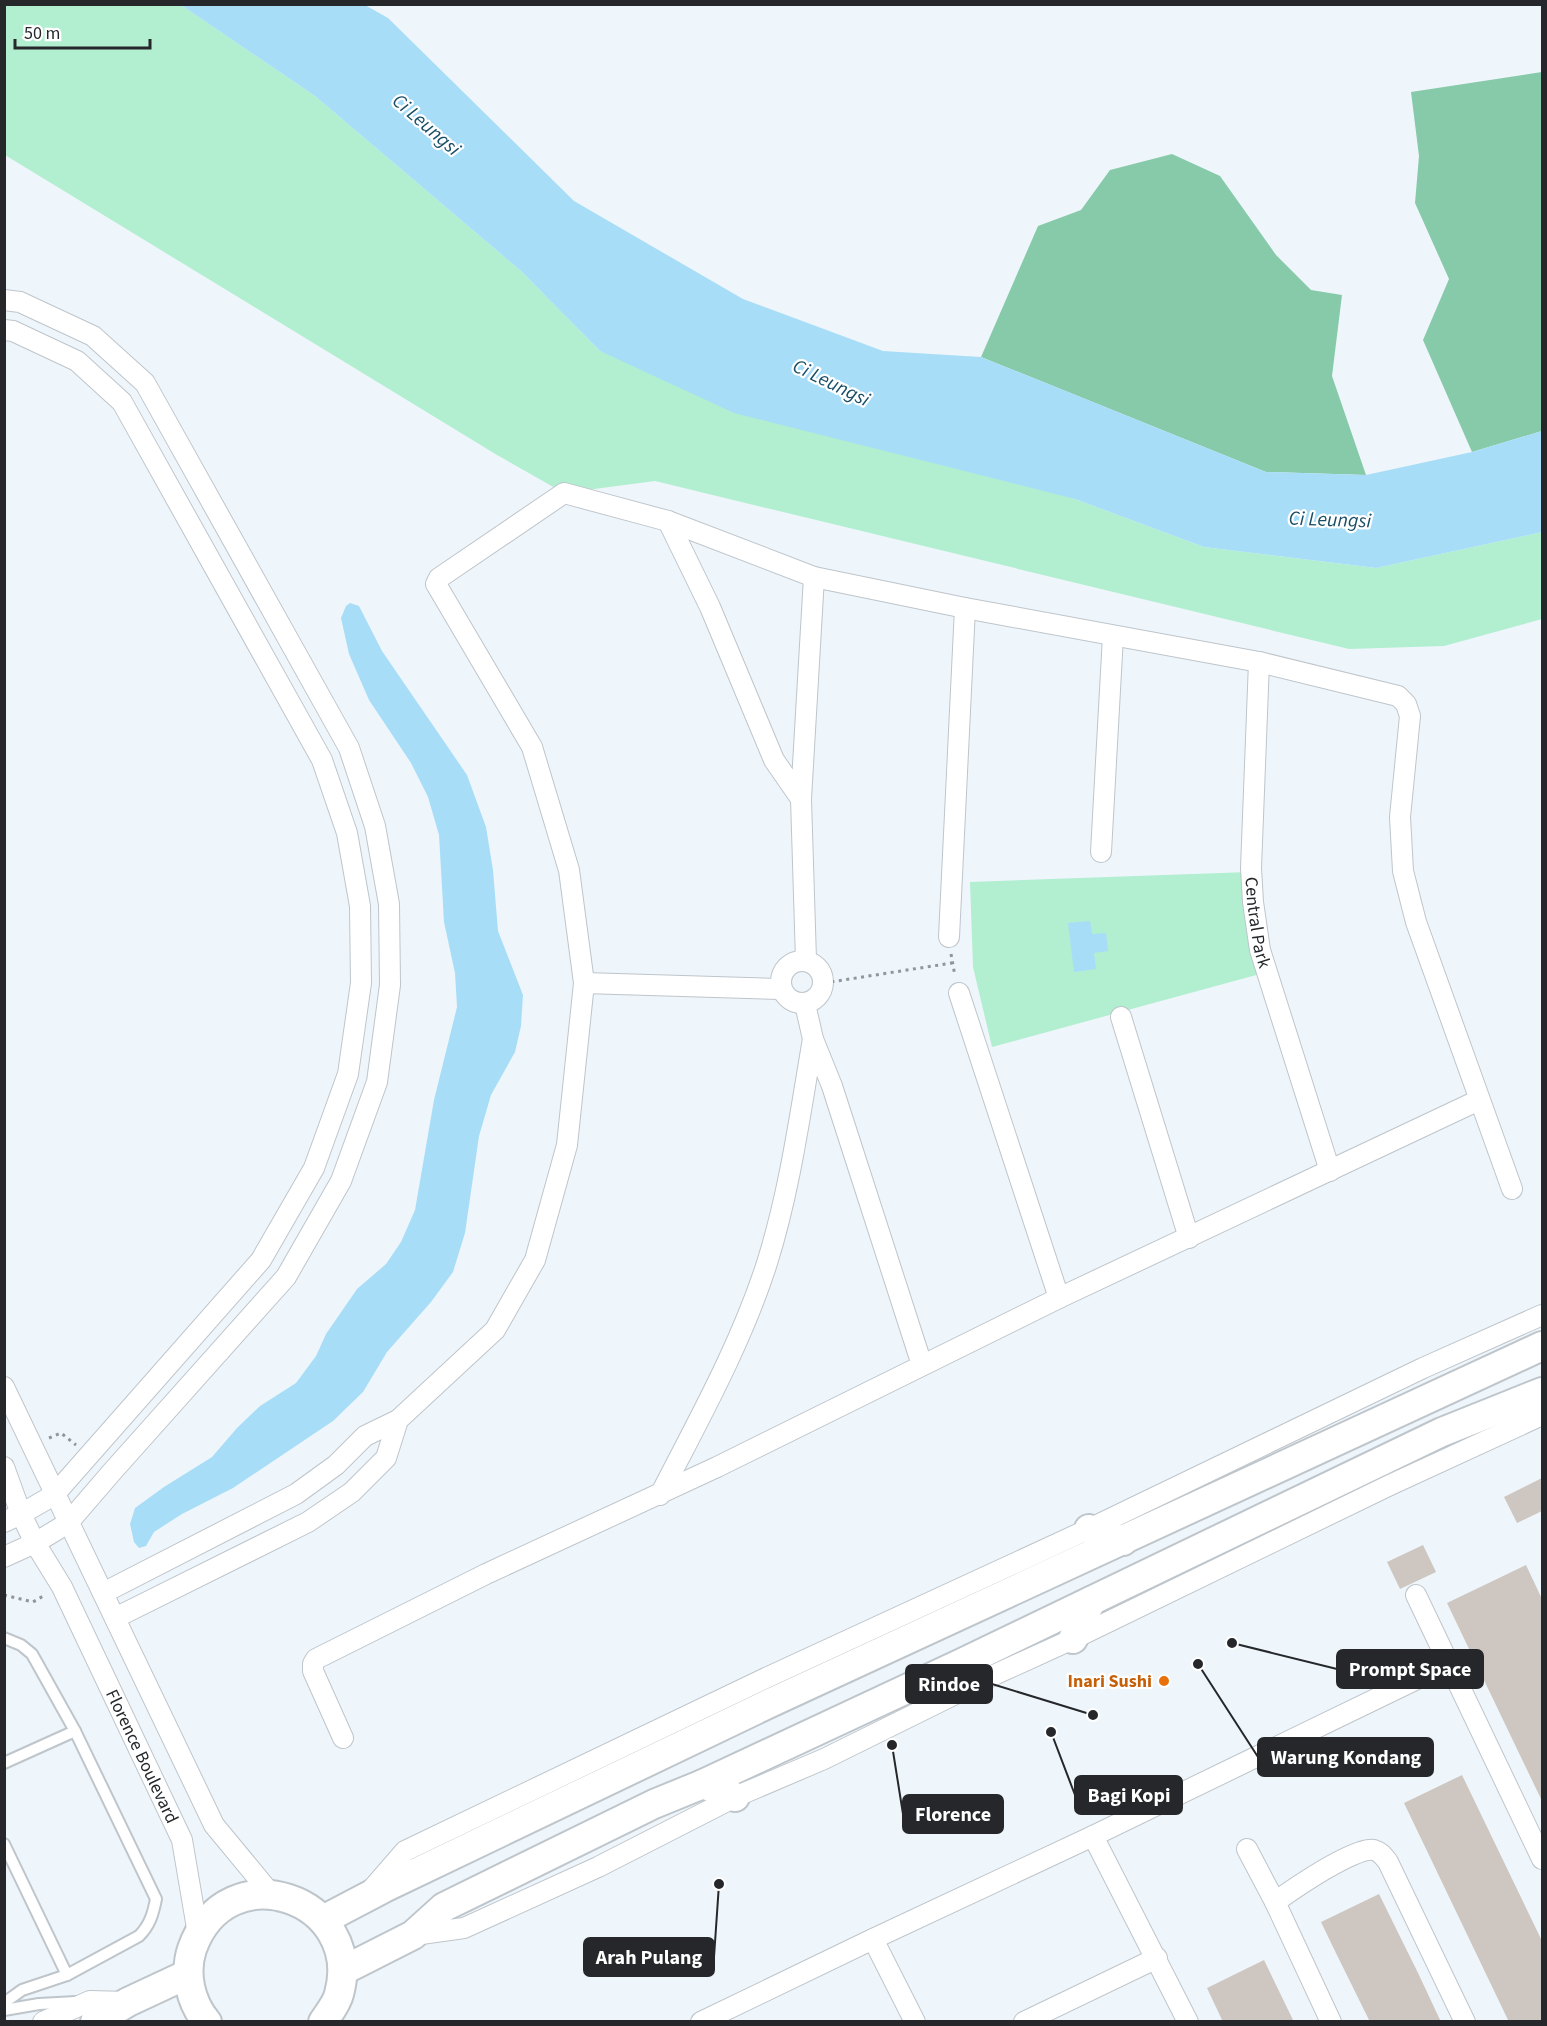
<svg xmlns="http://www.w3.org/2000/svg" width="1547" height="2026" viewBox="0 0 1547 2026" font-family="'Source Sans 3',sans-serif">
<rect width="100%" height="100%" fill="#eef6fb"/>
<g fill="#b2eed0">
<polygon points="4,5 181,5 315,96 521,271 600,351 1075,499 1204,547 1376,568 1542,532 1542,619 1444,646 1349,649 655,481 564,493 497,455 5,155"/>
<polygon points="1249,872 1260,974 992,1047 973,967 970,882"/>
</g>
<g fill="#87caaa">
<polygon points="1542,72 1542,431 1472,452 1423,340 1449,279 1415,203 1419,156 1411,92"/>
<polygon points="1172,154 1220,176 1276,255 1311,290 1342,295 1332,376 1366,475 1266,472 981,357 1038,226 1081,210 1110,170"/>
</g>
<g fill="#a8ddf8">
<polygon points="181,5 365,5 388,18 574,201 743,299 883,351 981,357 1266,472 1366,475 1472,452 1542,431 1542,532 1376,568 1204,547 1075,499 734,413 600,351 521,271 315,96"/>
<polygon points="350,603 359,606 382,651 467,775 486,827 493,870 498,931 523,995 521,1026 515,1052 491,1095 479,1136 465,1233 453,1272 431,1302 387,1352 363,1392 333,1421 233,1488 182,1514 154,1532 146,1546 139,1548 134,1542 130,1524 135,1508 164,1487 212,1457 237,1428 260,1406 296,1383 316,1356 326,1334 357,1289 386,1264 401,1242 415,1210 434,1100 457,1007 455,973 444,922 439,835 428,797 411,763 369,700 349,654 341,618 346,606"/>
<polygon points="1090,921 1092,934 1106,933 1108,951 1094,953 1096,969 1074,972 1068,923"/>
</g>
<g fill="#cec7c1">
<polygon points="1542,1478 1542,1511 1517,1523 1504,1497"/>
<polygon points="1423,1545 1436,1572 1400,1589 1387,1562"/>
<polygon points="1526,1565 1542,1599 1542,1801 1447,1603"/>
<polygon points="1462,1775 1542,1941 1542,2022 1509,2022 1404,1803"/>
<polygon points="1379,1894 1419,1975 1441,2022 1370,2022 1333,1947 1321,1922"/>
<polygon points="1264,1960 1294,2022 1223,2022 1207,1988"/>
</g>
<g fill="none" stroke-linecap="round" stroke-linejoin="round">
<defs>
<g id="lane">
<path d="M4 1638 21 1645 32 1654 75 1731 156 1899C153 1914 150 1925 139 1936L67 1975 22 1990 4 2003"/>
<polyline points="4,1763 75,1731"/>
<polyline points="4,1844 67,1975"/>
<polyline points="4,2010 39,2004 76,2002"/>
</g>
<g id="street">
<polyline points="4,300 20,302 93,336 145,383 349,748 375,826 389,904 390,985 377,1082 341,1181 286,1277 111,1473 68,1523 35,1543 4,1557"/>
<polyline points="4,330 13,331 77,361 122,402 322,760 347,833 360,906 361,983 348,1074 314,1168 261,1260 54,1495 21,1514 4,1522"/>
<polyline points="668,521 710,607 774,760 801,799"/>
<path id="s1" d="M1259 662 1251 868 1253 902 1260 950 1330 1171"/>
<polyline points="1101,852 1113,636"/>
<polyline points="949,937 965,608"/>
<polyline points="806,960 801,799 814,577"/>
<circle cx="802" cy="982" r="21"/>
<polyline points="584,983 781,989"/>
<polyline points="959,993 1059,1298"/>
<polyline points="805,1004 813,1039 832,1086 922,1365"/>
<polyline points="1121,1017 1189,1238"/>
<polyline points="4,1387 214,1825 271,1894"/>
<polyline points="398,1420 495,1330 535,1260 567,1145 584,983 569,870 532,747 436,584 439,578 564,493 668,521 814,577 965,608 1259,662 1398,696 1406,704 1410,716 1400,817 1403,871 1416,922 1512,1189"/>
<path id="s2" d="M4 1467 21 1514 35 1543 62 1587 182 1840 198 1934"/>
<path d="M660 1495C698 1421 742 1342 767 1263 790 1190 800 1114 813 1039"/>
<polyline points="103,1593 296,1494 336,1465 365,1436 398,1420 386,1458 352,1492 308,1522 115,1618"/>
<polyline points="1416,1595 1542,1859"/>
<polyline points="343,1738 313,1671 313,1664 316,1659 486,1574 717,1467 1059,1298 1479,1100"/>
<polyline points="1093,1836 1188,2022"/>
<polyline points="1247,1849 1275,1902"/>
<polyline points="372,1889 405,1851 766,1678 1089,1529 1423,1368 1542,1315"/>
<polyline points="414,1935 464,1928 598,1867 735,1797 824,1759 996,1674 1073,1639 1390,1485 1542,1415"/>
<polyline points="873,1939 915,2022"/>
<polyline points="43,2022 90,2001 128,2002"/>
<polyline points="701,2022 873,1939 1093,1836 1450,1663"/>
<polyline points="1024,2022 1157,1958"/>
<path d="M1331 2022 1275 1902C1292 1890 1355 1846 1374 1850 1381 1852 1384 1857 1388 1862L1465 2022"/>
</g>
<g id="secondary">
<polyline points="1089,1529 1123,1541"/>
<polyline points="1073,1639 1091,1601"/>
<polyline points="703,1784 735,1797"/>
<polyline points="323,1920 384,1888 770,1703 1542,1346"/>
<polyline points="344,1970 413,1935 444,1907 654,1804 703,1784 962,1663 1442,1432 1542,1392"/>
<polyline points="95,2022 128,2002 188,1974"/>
<path d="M207 2022C190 2002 184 1973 192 1949 227 1850 365 1899 339 1994 337 2003 329 2013 323 2022"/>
</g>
</defs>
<use href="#lane" stroke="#bec5cb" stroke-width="14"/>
<use href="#street" stroke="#bec5cb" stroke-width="22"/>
<use href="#secondary" stroke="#bec5cb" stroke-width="32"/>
<g stroke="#91969a" stroke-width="3" stroke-dasharray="3 4.5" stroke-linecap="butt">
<polyline points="951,954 955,976"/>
<polyline points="824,983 952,963"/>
<polyline points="49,1438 61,1433 76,1445"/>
<polyline points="4,1595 33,1602 45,1595"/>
</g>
<use href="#lane" stroke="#fff" stroke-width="10"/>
<use href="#street" stroke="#fff" stroke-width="20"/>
<use href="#secondary" stroke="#fff" stroke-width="28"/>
</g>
<circle fill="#e8710a" stroke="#fff" stroke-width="2" cx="1164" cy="1681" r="6"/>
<g text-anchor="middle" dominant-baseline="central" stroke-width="4.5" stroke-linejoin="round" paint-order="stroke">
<g font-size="18" fill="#25272a" stroke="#fff">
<text stroke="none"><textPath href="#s1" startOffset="261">Central Park</textPath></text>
<text stroke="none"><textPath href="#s2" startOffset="321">Florence Boulevard</textPath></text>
</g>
<g font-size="18" font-weight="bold" fill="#c56008" stroke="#fff" text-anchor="end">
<text x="1152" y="1681">Inari Sushi</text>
</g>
<g font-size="20" font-style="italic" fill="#194f66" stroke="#fff">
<text transform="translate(426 125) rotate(41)">Ci Leungsi</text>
<text transform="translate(831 383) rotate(26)">Ci Leungsi</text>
<text transform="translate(1330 520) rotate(2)">Ci Leungsi</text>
</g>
</g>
<path fill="none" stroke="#25272a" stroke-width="2" d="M1232 1643L1337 1669M1093 1715L992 1684M1198 1664L1258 1757M1051 1732L1075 1795M892 1745L903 1814M719 1884L714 1957"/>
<g fill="#25272a" stroke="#fff" stroke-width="2">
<circle cx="1232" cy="1643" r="6"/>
<circle cx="1093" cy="1715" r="6"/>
<circle cx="1198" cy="1664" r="6"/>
<circle cx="1051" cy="1732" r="6"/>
<circle cx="892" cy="1745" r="6"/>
<circle cx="719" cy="1884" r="6"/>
</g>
<g fill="#25272a" stroke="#25272a" stroke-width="2">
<rect x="1337" y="1650" width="146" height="38" rx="6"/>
<rect x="906" y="1665" width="86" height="38" rx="6"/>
<rect x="1258" y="1738" width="175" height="38" rx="6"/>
<rect x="1075" y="1776" width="107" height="38" rx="6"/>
<rect x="903" y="1795" width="100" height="38" rx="6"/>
<rect x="584" y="1938" width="130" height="38" rx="6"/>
</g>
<g font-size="20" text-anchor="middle" font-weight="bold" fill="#fff">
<text x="1410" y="1676">Prompt Space</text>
<text x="949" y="1691">Rindoe</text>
<text x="1346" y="1764">Warung Kondang</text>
<text x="1129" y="1802">Bagi Kopi</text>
<text x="953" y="1821">Florence</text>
<text x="649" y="1964">Arah Pulang</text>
</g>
<rect width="1547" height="2026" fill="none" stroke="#25272a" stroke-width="12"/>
<path d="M15 39v9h135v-9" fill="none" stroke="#25272a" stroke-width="3"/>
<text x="24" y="39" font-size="18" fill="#25272a" stroke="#ffffff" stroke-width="4.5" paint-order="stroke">50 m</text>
</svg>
